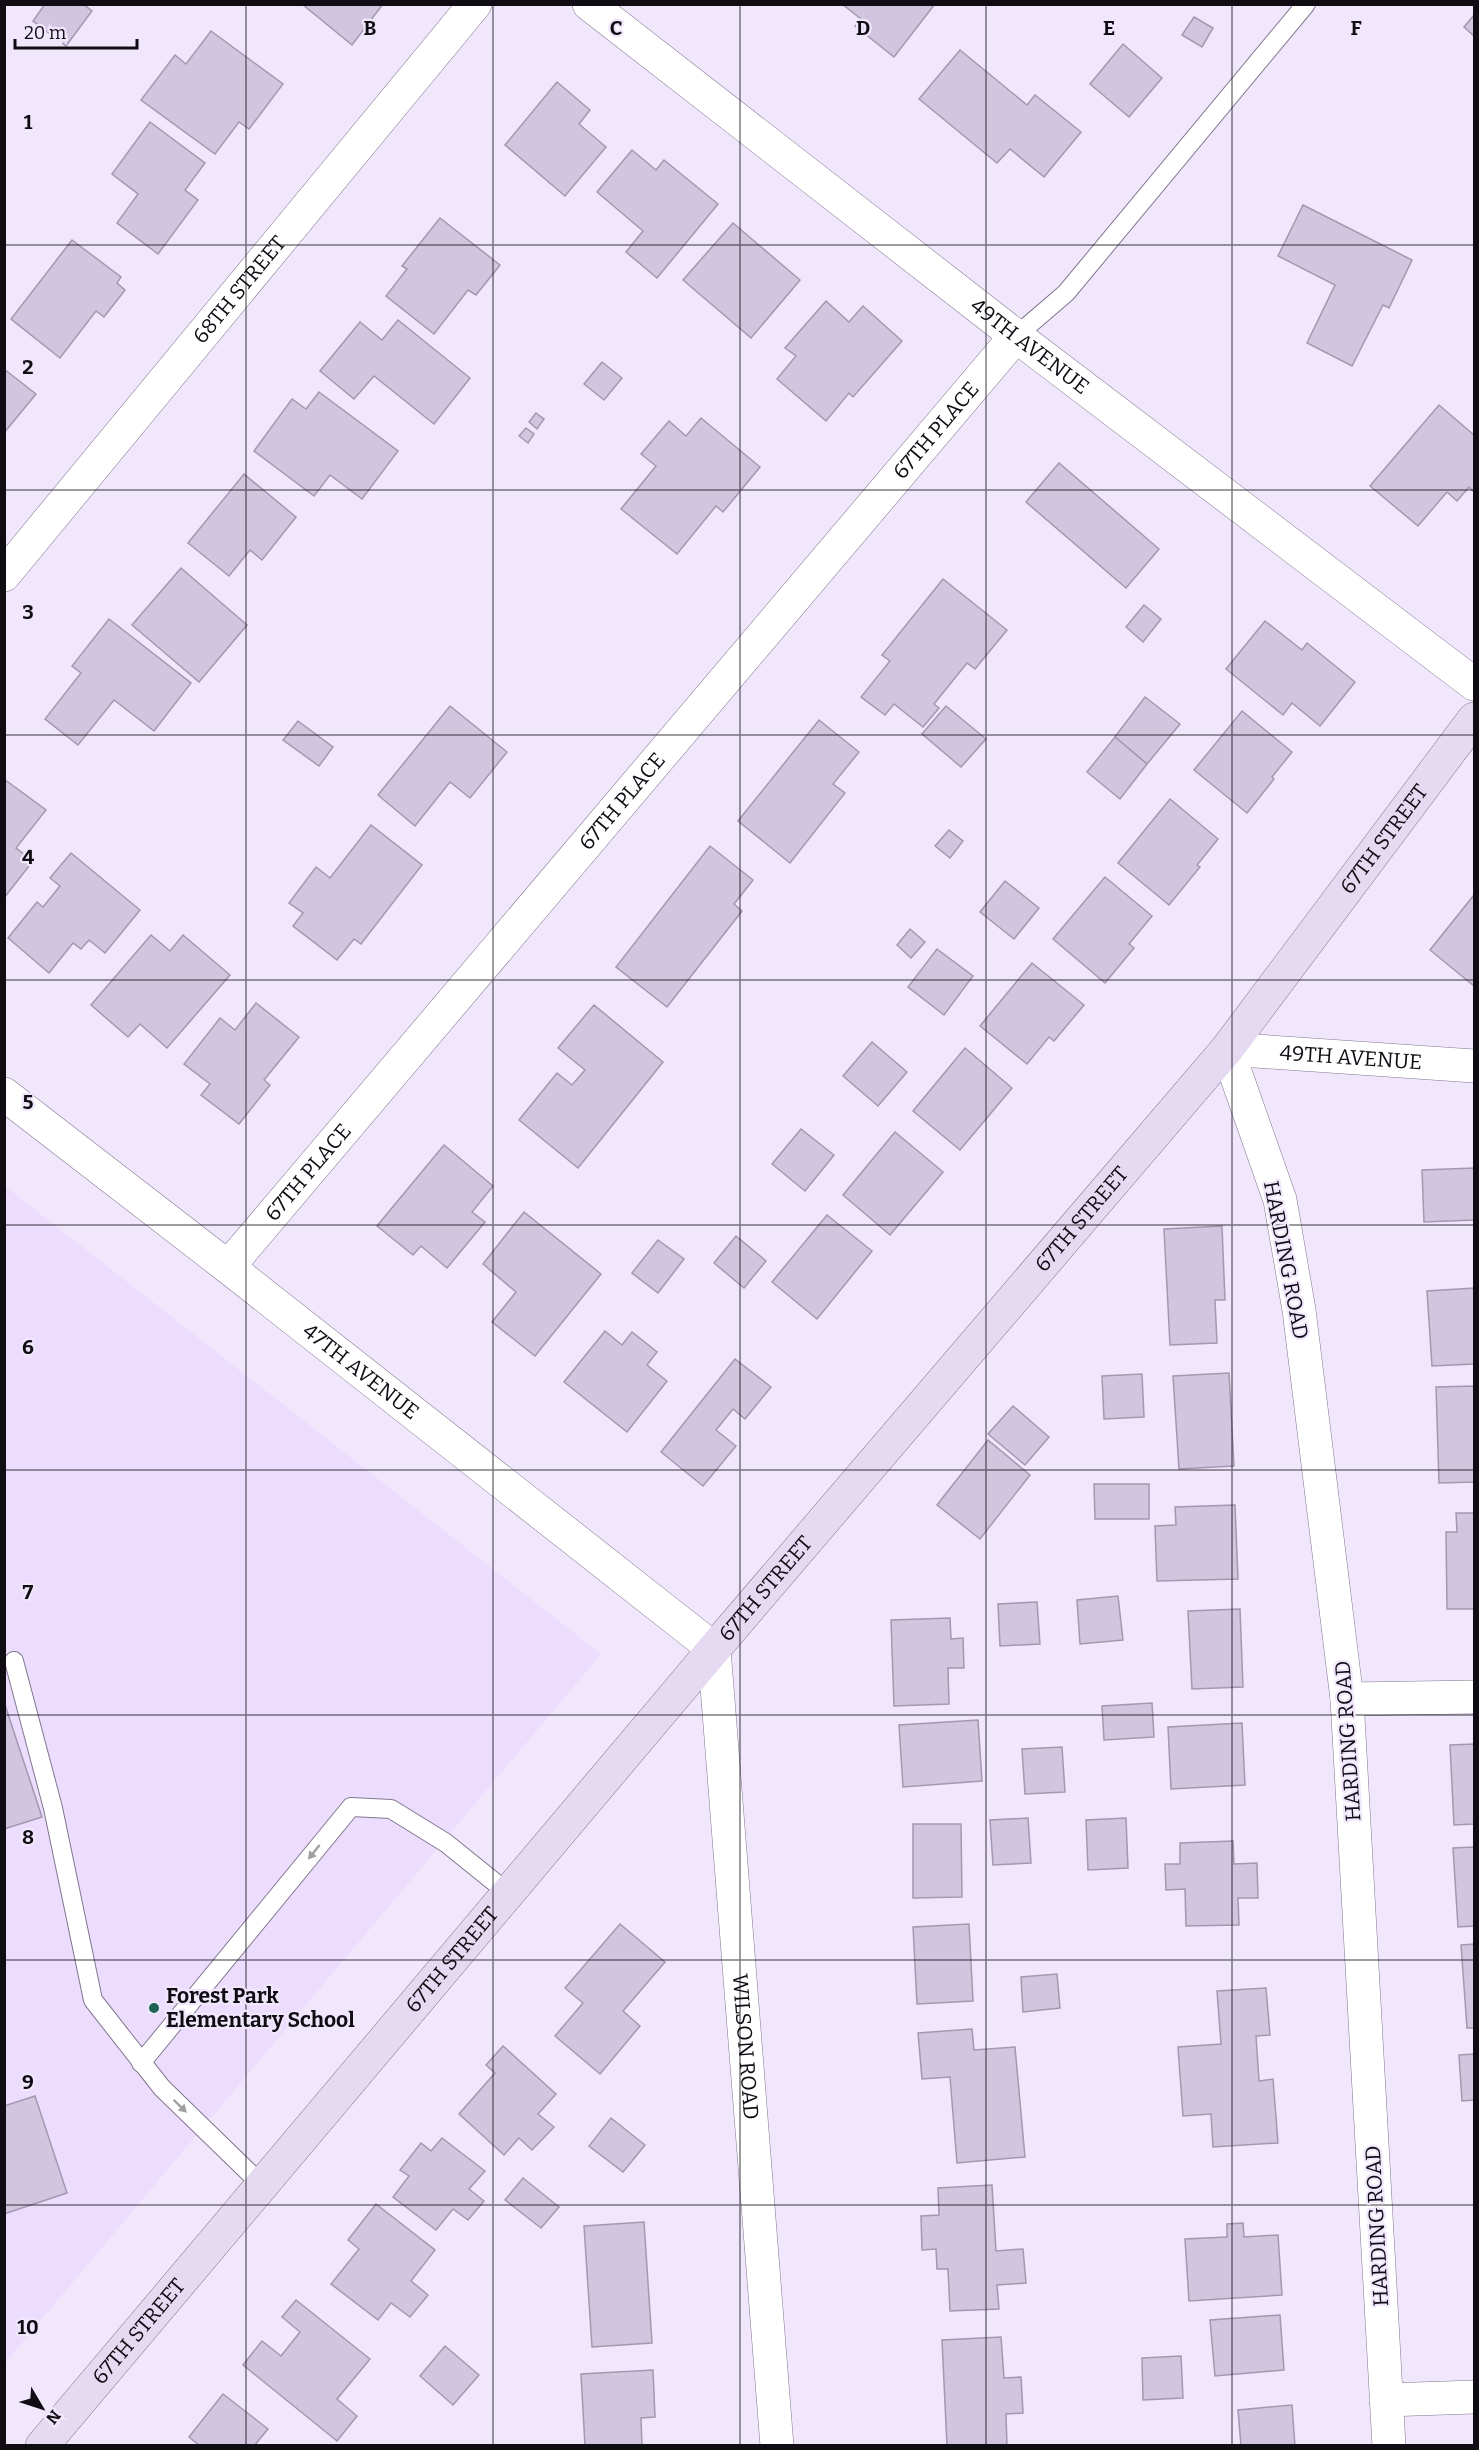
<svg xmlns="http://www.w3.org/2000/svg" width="1479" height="2450" viewBox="0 0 1479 2450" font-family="Bitter,serif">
<rect width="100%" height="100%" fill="#f1e7fc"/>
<polygon fill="#ecddfe" points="5,1186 601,1654 5,2363"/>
<g fill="#d1c5df" stroke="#a398b1" stroke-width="1.5">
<polygon points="45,4 83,4 92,11 66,46 33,21"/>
<polygon points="302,4 383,4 352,45"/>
<polygon points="842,4 935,4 894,57 855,26 861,19"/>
<polygon points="1474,15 1474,36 1464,27"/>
<polygon points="1194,17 1213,28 1202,47 1182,35"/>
<polygon points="211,31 283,84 249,129 239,122 215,154 141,100 175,55 186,64"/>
<polygon points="1123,44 1162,78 1129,117 1090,84"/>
<polygon points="960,50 1027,105 1035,95 1081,132 1044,177 1010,149 997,163 919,99"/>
<polygon points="557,82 590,110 579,124 606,147 565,196 505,145"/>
<polygon points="150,122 205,163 185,190 198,200 158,254 117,223 138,194 112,174"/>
<polygon points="632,150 656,170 664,160 718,204 657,278 626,252 643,231 597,192"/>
<polygon points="1303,205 1412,260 1389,308 1383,305 1352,366 1307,343 1335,285 1278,256"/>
<polygon points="440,218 500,265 476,295 468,290 434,334 386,296 407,269 402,266"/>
<polygon points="733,223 800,280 751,338 683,280"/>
<polygon points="72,240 121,277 117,283 125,290 104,317 96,311 60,358 11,319"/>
<polygon points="826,301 849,322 863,306 902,341 853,397 849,393 826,421 777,379 796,356 785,348"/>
<polygon points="398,320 470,378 434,424 374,376 354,399 320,371 360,322 382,340"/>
<polygon points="602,362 622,378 604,400 584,384"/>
<polygon points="4,369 36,394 4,433"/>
<polygon points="319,392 398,451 362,499 330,475 314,496 254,451 292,399 306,409"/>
<polygon points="1439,405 1474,435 1474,492 1469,487 1457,501 1447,492 1418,526 1370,486"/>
<polygon points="536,413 544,419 537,429 529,422"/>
<polygon points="701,418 760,467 723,512 716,506 677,554 621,509 656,466 641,454 669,421 686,436"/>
<polygon points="526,428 534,434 528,443 519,436"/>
<polygon points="1059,463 1159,549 1126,588 1026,502"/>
<polygon points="244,474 296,517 262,560 250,550 229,576 188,543"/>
<polygon points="181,568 247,625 199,682 132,625"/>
<polygon points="943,579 1007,630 975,669 967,663 934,704 939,708 923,727 894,704 885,715 861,697 890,661 882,655"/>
<polygon points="1144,605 1161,619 1143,642 1126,627"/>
<polygon points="109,619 191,683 154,731 114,700 78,745 45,719 81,673 72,666"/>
<polygon points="1265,621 1302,650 1307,643 1355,682 1320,726 1292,703 1283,715 1226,669"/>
<polygon points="1145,697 1180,724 1147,764 1115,737"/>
<polygon points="450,706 507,752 470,798 450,782 415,826 378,795"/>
<polygon points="946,706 986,739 961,767 922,734"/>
<polygon points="1242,711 1292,752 1272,777 1274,779 1247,813 1194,770"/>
<polygon points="819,720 859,752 833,784 845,793 790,863 738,821"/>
<polygon points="298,721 333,747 319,766 283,740"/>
<polygon points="1115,737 1147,764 1120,799 1087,772"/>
<polygon points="4,779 46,810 16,848 33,861 4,898"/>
<polygon points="1170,799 1218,839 1197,865 1200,867 1169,905 1118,863"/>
<polygon points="371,825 422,865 361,944 354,939 337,960 293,926 303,913 289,903 316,867 330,878"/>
<polygon points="949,830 963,841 950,858 935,846"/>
<polygon points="710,846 753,880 734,904 742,911 667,1007 616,967"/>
<polygon points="71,853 140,910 105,953 89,940 81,949 73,943 49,973 8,938 37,902 43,907 60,886 50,878"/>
<polygon points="1105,877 1152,916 1129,944 1134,948 1105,983 1053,939"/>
<polygon points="1005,881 1039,908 1014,939 980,912"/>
<polygon points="1474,895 1474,986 1430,950"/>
<polygon points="910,929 925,942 911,958 897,945"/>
<polygon points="151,935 170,951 183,935 230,975 167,1048 140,1024 128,1037 91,1005"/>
<polygon points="937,949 973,976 944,1015 908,987"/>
<polygon points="1032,963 1084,1005 1054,1041 1049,1037 1027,1064 980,1026"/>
<polygon points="256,1003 299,1037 264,1080 270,1085 239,1124 201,1095 210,1084 184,1064 220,1018 235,1030"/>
<polygon points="594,1005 663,1062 578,1168 519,1120 557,1073 572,1085 585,1070 558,1048"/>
<polygon points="872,1042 907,1072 878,1106 843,1076"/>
<polygon points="965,1048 1012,1088 960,1150 913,1111"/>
<polygon points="801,1129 834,1155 805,1191 772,1164"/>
<polygon points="895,1132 943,1172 890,1235 843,1195"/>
<polygon points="444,1145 493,1186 472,1212 485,1222 447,1268 421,1246 413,1255 377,1226"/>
<polygon points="1474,1168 1474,1220 1424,1222 1422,1170"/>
<polygon points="524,1212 601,1274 535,1356 492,1322 516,1292 483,1264"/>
<polygon points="827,1215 872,1251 817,1319 772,1282"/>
<polygon points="1222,1226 1225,1300 1215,1300 1217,1343 1170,1345 1164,1229"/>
<polygon points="736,1236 766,1261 744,1288 714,1263"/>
<polygon points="658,1240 684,1259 658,1293 632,1273"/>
<polygon points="1474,1288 1474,1364 1432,1366 1427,1291"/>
<polygon points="605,1331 622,1345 632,1332 657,1352 647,1365 667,1381 627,1432 564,1382"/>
<polygon points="735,1359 771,1387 745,1419 733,1409 716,1430 736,1446 703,1486 661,1452"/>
<polygon points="1229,1373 1234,1466 1179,1469 1173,1376"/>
<polygon points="1142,1374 1144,1417 1104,1419 1102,1376"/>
<polygon points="1474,1386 1474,1482 1439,1483 1436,1387"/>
<polygon points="1013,1406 1049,1437 1025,1465 988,1434"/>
<polygon points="988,1440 1030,1475 980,1539 937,1505"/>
<polygon points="1094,1484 1149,1484 1149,1519 1095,1519"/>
<polygon points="1235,1505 1238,1579 1157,1581 1155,1526 1176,1525 1175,1507"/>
<polygon points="1456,1513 1474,1513 1474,1609 1447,1609 1446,1532 1457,1532"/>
<polygon points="1118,1596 1123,1640 1080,1644 1077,1600"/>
<polygon points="1037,1602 1040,1644 1000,1646 998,1604"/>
<polygon points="1240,1609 1243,1687 1192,1689 1188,1611"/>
<polygon points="950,1618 951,1639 963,1638 964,1668 948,1668 949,1704 894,1706 891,1620"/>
<polygon points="4,1702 42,1817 4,1829"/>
<polygon points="1152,1703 1154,1737 1104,1740 1102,1706"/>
<polygon points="978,1720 982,1781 903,1787 899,1725"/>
<polygon points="1242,1723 1245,1785 1171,1789 1168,1727"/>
<polygon points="1474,1744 1474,1824 1454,1825 1450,1745"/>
<polygon points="1062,1747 1065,1792 1025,1794 1022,1749"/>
<polygon points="1028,1818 1031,1863 993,1865 990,1820"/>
<polygon points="1126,1818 1128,1868 1088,1870 1086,1820"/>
<polygon points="913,1824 961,1824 962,1897 913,1898"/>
<polygon points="1233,1841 1234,1864 1257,1863 1258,1898 1238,1898 1239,1925 1186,1926 1185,1889 1166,1890 1165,1864 1180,1864 1180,1843"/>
<polygon points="1474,1847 1474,1926 1458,1927 1453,1848"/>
<polygon points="620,1924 665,1962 623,2011 640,2026 600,2074 555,2036 583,2003 565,1988"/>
<polygon points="969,1924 973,2001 917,2004 913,1927"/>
<polygon points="1474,1944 1474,2028 1467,2028 1461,1945"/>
<polygon points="1057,1974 1060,2008 1023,2012 1021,1977"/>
<polygon points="1266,1988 1270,2035 1256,2036 1259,2081 1273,2079 1278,2143 1213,2147 1211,2114 1183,2116 1178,2047 1221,2044 1217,1991"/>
<polygon points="972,2029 974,2050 1015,2047 1025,2157 957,2163 950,2077 922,2079 918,2033"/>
<polygon points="503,2046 556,2094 538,2114 554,2127 532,2150 519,2138 504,2155 459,2114 495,2073 486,2065"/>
<polygon points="1474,2054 1474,2100 1462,2101 1459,2055"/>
<polygon points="35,2096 67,2193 4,2214 4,2106"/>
<polygon points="611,2118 645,2145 623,2172 589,2146"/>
<polygon points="442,2138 485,2171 469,2189 484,2201 468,2220 453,2209 436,2230 393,2197 409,2176 400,2170 421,2143 431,2151"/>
<polygon points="523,2178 559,2207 541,2228 505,2200"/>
<polygon points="992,2185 996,2251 1023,2249 1026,2283 997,2285 999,2309 950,2311 948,2269 937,2269 936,2249 922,2250 921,2216 939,2215 938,2188"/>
<polygon points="376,2204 435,2250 411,2281 428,2295 410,2317 391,2303 378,2320 331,2284 359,2249 348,2240"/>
<polygon points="644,2222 652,2343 592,2347 584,2226"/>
<polygon points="1243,2223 1244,2237 1278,2235 1282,2295 1189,2301 1185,2239 1227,2237 1227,2224"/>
<polygon points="296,2300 370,2359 337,2399 357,2416 337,2441 243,2365 262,2341 281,2356 300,2332 282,2317"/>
<polygon points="1280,2315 1284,2370 1215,2376 1210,2320"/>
<polygon points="1001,2337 1004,2378 1021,2377 1023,2413 1006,2414 1007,2446 947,2446 942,2340"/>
<polygon points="445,2346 479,2375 453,2405 420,2376"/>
<polygon points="1181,2356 1183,2398 1143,2400 1142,2358"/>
<polygon points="653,2370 655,2417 641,2418 642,2446 585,2446 581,2374"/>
<polygon points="223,2394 268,2429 254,2446 200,2446 189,2437"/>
<polygon points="1292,2405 1295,2446 1241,2446 1238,2410"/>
</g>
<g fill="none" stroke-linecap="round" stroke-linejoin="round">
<defs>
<g id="lane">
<polyline points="1016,336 1066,293 1306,4"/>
<polyline points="14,1661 53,1808 93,2000 162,2088 262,2185"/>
<polyline points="141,2063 351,1807 391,1809 446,1843 508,1893"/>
</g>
<g id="street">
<path id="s1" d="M589 4 1016 336 1474 684"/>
<path id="s2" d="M4 575 475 4"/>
<path id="s3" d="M4 1094 228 1267 714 1649 777 2446"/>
<path id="s4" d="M228 1267 1016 336"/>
<polyline points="1347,1699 1474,1697"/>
<polyline points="1386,2400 1474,2397"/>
<path id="s5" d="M1389 2446 1347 1699 1299 1310 1280 1200 1227 1049 1474 1066"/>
</g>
<g id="secondary">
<path id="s6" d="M42 2446 714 1649 1227 1049 1474 719"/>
</g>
</defs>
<use href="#lane" stroke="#82778f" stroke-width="20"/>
<use href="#street" stroke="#82778f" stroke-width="34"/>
<use href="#secondary" stroke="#82778f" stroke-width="34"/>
<use href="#lane" stroke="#fff" stroke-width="18"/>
<use href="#street" stroke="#fff" stroke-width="33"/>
<use href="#secondary" stroke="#e5daf1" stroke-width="33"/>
</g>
<defs><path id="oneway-solid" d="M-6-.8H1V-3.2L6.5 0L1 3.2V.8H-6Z" transform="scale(1.5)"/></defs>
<g fill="#9f9ea1">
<use href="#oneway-solid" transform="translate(314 1852) rotate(129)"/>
<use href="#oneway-solid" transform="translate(180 2106) rotate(44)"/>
</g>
<path fill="none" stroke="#100c14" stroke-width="1.5" stroke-opacity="0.55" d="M246 4V2446M493 4V2446M740 4V2446M986 4V2446M1232 4V2446M4 245H1474M4 490H1474M4 735H1474M4 980H1474M4 1225H1474M4 1470H1474M4 1715H1474M4 1960H1474M4 2205H1474"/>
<circle fill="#1d6356" stroke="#f1e7fc" stroke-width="2" cx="154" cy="2008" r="6"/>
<g text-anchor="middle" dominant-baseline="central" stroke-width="4.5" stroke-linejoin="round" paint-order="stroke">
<g font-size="21" fill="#100c14" stroke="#f1e7fc">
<text stroke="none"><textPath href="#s2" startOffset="370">68TH STREET</textPath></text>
<text stroke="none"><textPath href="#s1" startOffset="558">49TH AVENUE</textPath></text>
<text stroke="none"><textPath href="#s4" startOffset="1096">67TH PLACE</textPath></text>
<text stroke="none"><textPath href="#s4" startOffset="610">67TH PLACE</textPath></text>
<text stroke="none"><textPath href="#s6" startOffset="2094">67TH STREET</textPath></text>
<text stroke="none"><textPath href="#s5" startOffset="1536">49TH AVENUE</textPath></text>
<text stroke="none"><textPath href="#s4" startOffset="124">67TH PLACE</textPath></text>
<text stroke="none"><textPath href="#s6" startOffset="1608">67TH STREET</textPath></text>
<text transform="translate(1286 1260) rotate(79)">HARDING ROAD</text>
<text stroke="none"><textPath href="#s3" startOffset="452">47TH AVENUE</textPath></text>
<text stroke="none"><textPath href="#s6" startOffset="1122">67TH STREET</textPath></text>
<text transform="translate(1348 1741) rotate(-94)">HARDING ROAD</text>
<text stroke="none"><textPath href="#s6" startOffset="636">67TH STREET</textPath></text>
<text stroke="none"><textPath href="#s3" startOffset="1300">WILSON ROAD</textPath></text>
<text transform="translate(1377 2226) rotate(-93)">HARDING ROAD</text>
<text stroke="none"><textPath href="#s6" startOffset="150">67TH STREET</textPath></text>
</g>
<g font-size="21" font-weight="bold" fill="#100c14" stroke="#f1e7fc" text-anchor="start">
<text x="166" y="1996">Forest Park<tspan x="166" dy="24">Elementary School</tspan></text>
</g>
</g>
<g font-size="20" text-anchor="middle" font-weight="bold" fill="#100c14" stroke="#f1e7fc" stroke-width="4.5" stroke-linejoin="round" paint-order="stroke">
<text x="370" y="35">B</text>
<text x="616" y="35">C</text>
<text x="863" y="35">D</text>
<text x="1109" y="35">E</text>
<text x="1356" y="35">F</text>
<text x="28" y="129">1</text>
<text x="28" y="374">2</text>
<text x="28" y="619">3</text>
<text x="28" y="864">4</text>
<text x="28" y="1109">5</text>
<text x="28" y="1354">6</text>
<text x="28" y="1599">7</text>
<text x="28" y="1844">8</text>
<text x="28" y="2089">9</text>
<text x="28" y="2334">10</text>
</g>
<rect width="1479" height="2450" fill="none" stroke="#100c14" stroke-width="12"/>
<g transform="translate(42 2408) rotate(129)" stroke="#f1e7fc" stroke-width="4.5" paint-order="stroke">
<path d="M0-4.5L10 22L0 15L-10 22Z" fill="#100c14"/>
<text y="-9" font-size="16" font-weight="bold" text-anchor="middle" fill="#100c14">N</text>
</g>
<path d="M15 39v9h122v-9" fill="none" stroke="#100c14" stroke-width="3"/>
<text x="24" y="39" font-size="18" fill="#100c14" stroke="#f1e7fc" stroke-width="4.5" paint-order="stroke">20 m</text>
</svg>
